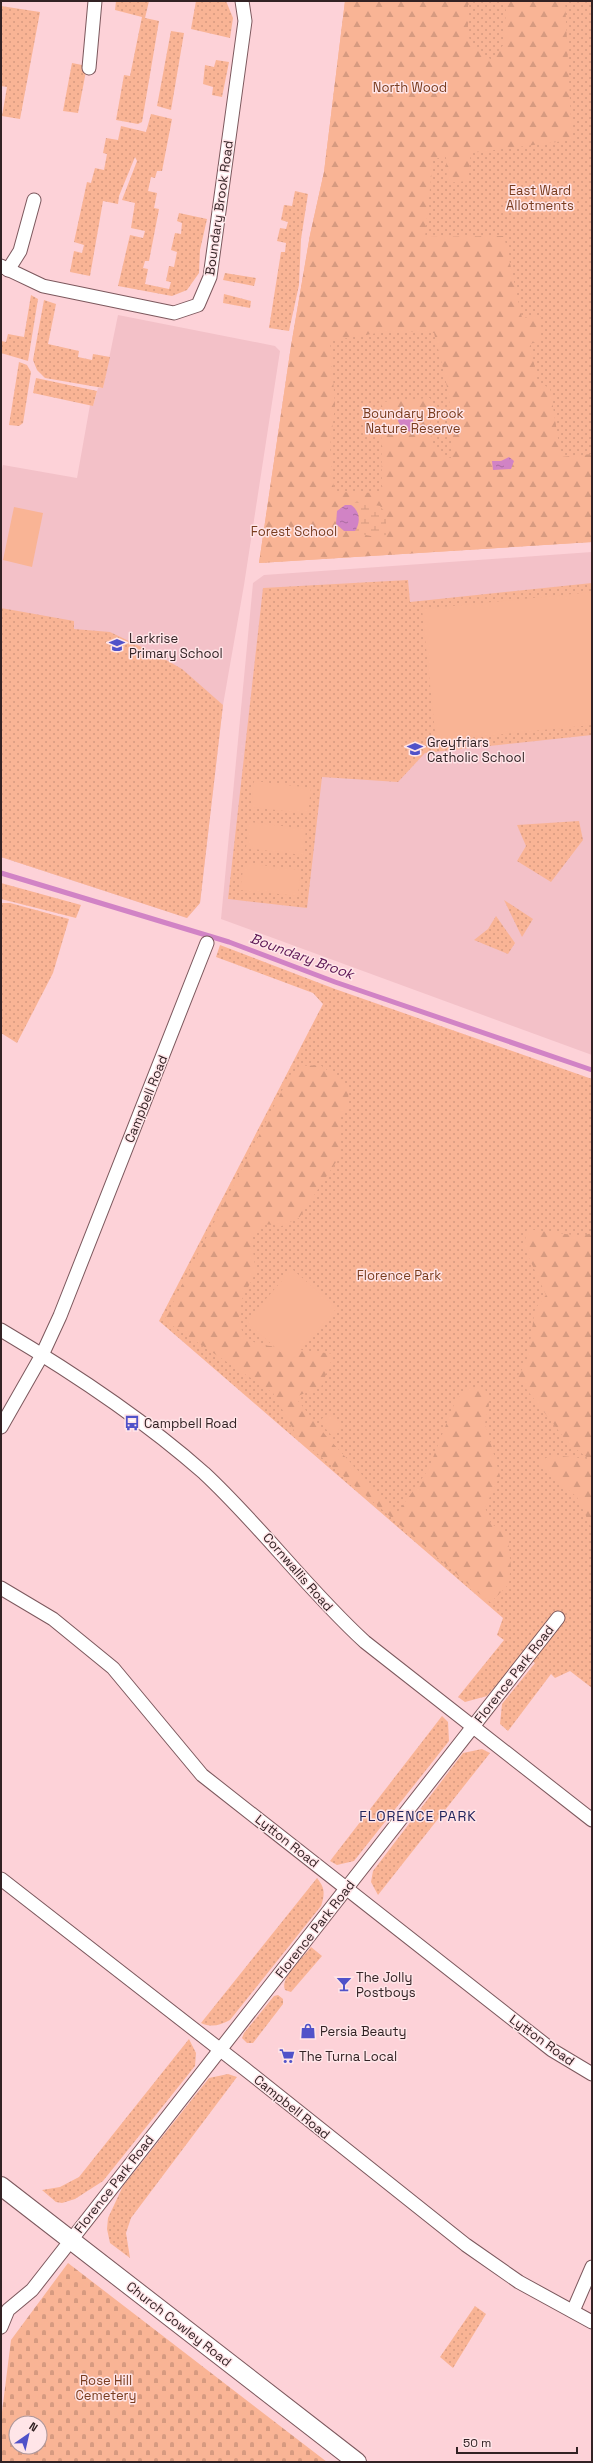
<svg xmlns="http://www.w3.org/2000/svg" width="593" height="2463" viewBox="0 0 593 2463" font-family="'Space Grotesk',sans-serif">
<defs>
<pattern id="green-dots" width="8" height="8" patternUnits="userSpaceOnUse"><rect width="8" height="8" fill="#f9b495"/><path d="M2 2h.1M6 6h.1" fill="none" stroke="#d69a80" stroke-width="1.8" stroke-linecap="round"/></pattern>
<pattern id="forest-firs" width="22" height="20" patternUnits="userSpaceOnUse"><rect width="22" height="20" fill="#f9b495"/><path d="M5 1l3.5 6h-7zM16 11l3.5 6h-7z" fill="#d69a80"/></pattern>
<pattern id="wetland-marsh" width="20" height="14" patternUnits="userSpaceOnUse"><rect width="20" height="14" fill="#f9b495"/><path d="M1 5h8M5 5V1M11 12h8M15 12V8" fill="none" stroke="#d69a80"/></pattern>
<pattern id="cemetery-stones" width="16" height="16" patternUnits="userSpaceOnUse"><rect width="16" height="16" fill="#f9b495"/><path d="M2 7V4a2 2 0 0 1 4 0v3zM10 15v-3a2 2 0 0 1 4 0v3z" fill="#d69a80"/></pattern>
<pattern id="water-ripples" width="26" height="14" patternUnits="userSpaceOnUse"><rect width="26" height="14" fill="#d183c5"/><path d="M2 4q2-2 4 0t4 0M15 11q2-2 4 0t4 0" fill="none" stroke="#aa6ba0"/></pattern>
</defs>
<rect width="100%" height="100%" fill="#fdd2d8"/>
<g fill="#f3c1c8">
<polygon points="118,315 275,346 280,351 244,585 223,705 200,903 187,918 1,857 1,474 3,465 77,478 90,405 93,406 98,388 103,388"/>
<polygon points="592,552 592,1055 221,919 253,583 264,575"/>
</g>
<g fill="url(#green-dots)">
<polygon points="116,1 149,1 145,18 159,21 142,122 138,124 116,120 124,75 130,76 142,17 115,10"/>
<polygon points="196,1 226,1 233,18 230,38 191,29"/>
<polygon points="345,1 592,1 592,542 259,563 291,346 310,235 324,172"/>
<polygon points="1,6 40,12 20,119 2,116 7,87 1,86"/>
<polygon points="171,31 184,33 171,110 157,106"/>
<polygon points="216,60 229,62 222,97 212,95 213,87 203,84 205,65 214,67"/>
<polygon points="72,63 87,66 78,113 63,111"/>
<polygon points="151,114 172,119 162,171 157,171 155,178 151,177 148,191 157,193 154,208 159,209 149,261 145,261 143,268 148,269 145,284 169,289 171,282 166,281 169,266 174,267 177,252 171,250 175,233 181,234 182,223 177,221 179,213 207,219 200,250 199,273 187,290 172,296 118,286 130,235 143,238 145,231 131,228 135,203 122,200 137,161 135,157 119,196 118,204 103,201 90,276 70,272 74,251 82,253 84,245 74,242 87,182 91,183 95,168 104,170 107,154 103,153 106,138 118,140 121,126 146,132"/>
<polygon points="295,191 308,194 301,239 299,285 289,331 269,328 281,252 285,252 286,243 277,241 280,228 286,229 288,222 281,220 284,205 292,206"/>
<polygon points="225,273 256,278 254,286 223,280"/>
<polygon points="224,294 251,301 250,308 223,303"/>
<polygon points="31,295 38,299 28,361 1,353 1,341 6,342 8,334 24,337"/>
<polygon points="44,300 56,304 48,344 79,351 78,357 92,360 93,354 110,357 103,388 45,378 37,370 33,360"/>
<polygon points="19,362 27,365 31,372 23,423 19,426 9,425"/>
<polygon points="36,378 97,391 93,406 33,393"/>
<polygon points="408,580 410,602 592,583 592,735 425,753 398,782 322,777 307,908 228,899 263,588"/>
<polygon points="1,608 74,621 74,629 110,632 152,652 182,669 223,705 200,903 187,918 1,857"/>
<polygon points="579,821 583,840 551,882 517,861 526,846 517,825"/>
<polygon points="1,883 81,905 76,918 1,899"/>
<polygon points="504,900 533,919 522,937"/>
<polygon points="1,903 10,903 69,919 53,973 17,1043 1,1033"/>
<polygon points="496,916 515,943 508,954 474,940 488,929"/>
<polygon points="220,945 335,989 592,1079 592,1688 570,1671 555,1678 551,1674 508,1731 500,1724 502,1704 535,1663 523,1654 487,1696 465,1702 458,1697 504,1640 497,1635 503,1618 159,1321 323,1004 313,993 216,957"/>
<polygon points="442,1716 448,1722 449,1741 354,1861 337,1865 330,1861"/>
<polygon points="482,1749 490,1753 378,1895 371,1882 373,1871 463,1753"/>
<path d="M317 1878C325 1888 325 1894 321 1906L230 2020C220 2025 212 2028 201 2023Z"/>
<path d="M311 1947 322 1956 291 1992 285 1990C280 1976 303 1958 311 1947Z"/>
<polygon points="278,1995 283,1999 283,2004 253,2043 247,2043 242,2038 244,2033 274,1996"/>
<polygon points="189,2039 196,2053 195,2066 103,2181 75,2199 62,2203 56,2202 42,2190 60,2187 79,2177"/>
<polygon points="228,2074 237,2077 131,2218 126,2233 130,2258 110,2243 107,2229 108,2218 123,2186 209,2078"/>
<polygon points="475,2306 486,2314 453,2368 440,2357"/>
</g>
<g fill="url(#forest-firs)" fill-rule="evenodd">
<path d="M345 1H473L468 5C469 37 462 42 492 60L504 44 506 10 500 1H565L572 140 471 153 467 181 447 183 446 157 433 159 425 237 504 236 522 318 541 316 539 341 530 344 538 383 550 388 561 457 592 454V542L259 563 291 346 310 235 324 172ZM389 331 434 333C445 375 456 415 451 458 423 454 433 419 430 398L381 402 382 493 334 492 330 447 335 405 330 341Z"/>
<polygon points="320,1065 349,1086 348,1105 339,1120 340,1156 299,1218 282,1226 264,1224 251,1237 256,1272 239,1305 239,1324 246,1339 262,1345 334,1354 321,1387 295,1397 327,1437 397,1513 428,1470 455,1402 467,1387 485,1388 489,1405 485,1423 500,1476 485,1507 491,1524 507,1532 511,1567 508,1585 490,1603 297,1436 273,1393 164,1320 290,1075 302,1066"/>
<polygon points="527,1229 581,1236 592,1233 592,1529 577,1497 536,1463 552,1455 589,1459 568,1443 517,1377 527,1362 535,1309 546,1295 524,1247"/>
</g>
<polygon fill="url(#wetland-marsh)" points="356,502 380,506 386,513 386,535 371,536 350,532 355,518 351,505"/>
<path fill="url(#cemetery-stones)" fill-rule="evenodd" d="M68 2263 327 2462H1V2420L11 2340ZM16 2423H40V2447H16Z"/>
<g fill="#f9b495">
<polygon points="14,507 43,513 32,567 3,560"/>
<polygon points="592,592 592,725 436,741 422,609"/>
<polygon points="254,781 311,788 308,814 251,807"/>
<polygon points="249,822 306,829 303,855 246,848"/>
<polygon points="244,863 301,870 298,896 240,890"/>
<polygon points="292,1269 337,1308 291,1361 246,1322"/>
<polygon points="330,1412 343,1426 332,1436 319,1421"/>
</g>
<g fill="url(#water-ripples)">
<polygon points="404,411 412,417 414,424 412,432 403,430 398,421 399,415"/>
<polygon points="509,457 514,461 511,469 493,470 492,461 501,461"/>
<path d="M345 505H351C360 511 361 522 355 531H344L336 524 337 511Z"/>
</g>
<g fill="none" stroke-linecap="round" stroke-linejoin="round">
<polyline stroke="#d183c5" stroke-width="5" points="1,873 229,942 335,982 592,1070"/>
<defs>
<g id="street">
<polyline points="89,68 95,1"/>
<polyline points="1,266 43,286 174,313 198,305 210,277 245,21 242,1"/>
<polyline points="8,270 20,251 34,200"/>
<path d="M1 1330C72 1372 142 1418 204 1473 261 1526 307 1589 365 1642L592 1820"/>
<polyline points="1,1427 42,1355 60,1316 207,943"/>
<polyline points="1,1588 53,1619 113,1668 202,1775 552,2050 592,2074"/>
<polyline points="1,1879 245,2069 466,2245 519,2282 592,2322"/>
<polyline points="573,2311 592,2267"/>
<polyline points="1,2327 8,2310 32,2290 558,1618"/>
</g>
<polyline id="secondary" points="1,2186 357,2462"/>
</defs>
<use href="#street" stroke="#7c585d" stroke-width="15"/>
<use href="#secondary" stroke="#7c585d" stroke-width="20"/>
<use href="#street" stroke="#fff" stroke-width="13"/>
<use href="#secondary" stroke="#fff" stroke-width="18"/>
</g>
<defs>
<symbol id="school-bare" viewBox="-9 -9 18 18"><path d="M0-5L7-2L0 1L-7-2ZM-4 1L0 2.5L4 1V4Q0 6-4 4Z" fill="#5052c9" stroke="#ffe5e8" stroke-width="2.5" paint-order="stroke"/></symbol>
<symbol id="bus-bare" viewBox="-9 -9 18 18"><path d="M-5-6H5V4H4V6H2V4H-2V6H-4V4H-5ZM-3.5-4V0h7V-4ZM-3.5 1.2v1.5H-2V1.2ZM2 1.2v1.5H3.5V1.2Z" fill="#5052c9" stroke="#ffe5e8" stroke-width="2.5" paint-order="stroke"/></symbol>
<symbol id="bar-bare" viewBox="-9 -9 18 18"><path d="M-6-5H6L.8 .8V4.5H3.5V6h-7V4.5H-.8V.8Z" fill="#5052c9" stroke="#ffe5e8" stroke-width="2.5" paint-order="stroke"/></symbol>
<symbol id="shop-bare" viewBox="-9 -9 18 18"><path d="M-5-2.5h2.3a2.7 3.5 0 0 1 5.4 0H5L5.5 6h-11ZM-1.5-2.5h3a1.5 2.3 0 0 0-3 0Z" fill="#5052c9" stroke="#ffe5e8" stroke-width="2.5" paint-order="stroke"/></symbol>
<symbol id="supermarket-bare" viewBox="-9 -9 18 18"><path d="M-6-5.5h2.5l.6 2H6L4.5 2H-2.5L-4.4-4H-6ZM-1.5 3.2a1.3 1.3 0 1 0 .1 0ZM3 3.2a1.3 1.3 0 1 0 .1 0Z" fill="#5052c9" stroke="#ffe5e8" stroke-width="2.5" paint-order="stroke"/></symbol>
</defs>
<g fill-rule="evenodd">
<use href="#school-bare" x="106" y="634" width="22" height="22"/>
<use href="#school-bare" x="404" y="738" width="22" height="22"/>
<use href="#bus-bare" x="121" y="1412" width="22" height="22"/>
<use href="#bar-bare" x="333" y="1973" width="22" height="22"/>
<use href="#shop-bare" x="297" y="2020" width="22" height="22"/>
<use href="#supermarket-bare" x="276" y="2045" width="22" height="22"/>
</g>
<g text-anchor="middle" dominant-baseline="central" stroke-width="3" stroke-linejoin="round" paint-order="stroke">
<g font-size="13" fill="#793c1e" stroke="#ffe5e8">
<text x="410" y="87">North Wood</text>
<text x="540" y="190">East Ward<tspan x="540" dy="15">Allotments</tspan></text>
<text x="413" y="413">Boundary Brook<tspan x="413" dy="15">Nature Reserve</tspan></text>
<text x="294" y="531">Forest School</text>
<text x="399" y="1275">Florence Park</text>
<text x="106" y="2380">Rose Hill<tspan x="106" dy="15">Cemetery</tspan></text>
</g>
<g font-size="13" fill="#322224" stroke="#ffe5e8">
<text transform="translate(219 208) rotate(-82)">Boundary Brook Road</text>
<text transform="translate(146 1099) rotate(-68)">Campbell Road</text>
<text transform="translate(298 1572) rotate(49)">Cornwallis Road</text>
<text transform="translate(514 1674) rotate(-52)">Florence Park Road</text>
<text transform="translate(287 1841) rotate(38)">Lytton Road</text>
<text transform="translate(315 1929) rotate(-52)">Florence Park Road</text>
<text transform="translate(542 2040) rotate(36)">Lytton Road</text>
<text transform="translate(292 2107) rotate(39)">Campbell Road</text>
<text transform="translate(114 2184) rotate(-52)">Florence Park Road</text>
<text transform="translate(179 2324) rotate(38)">Church Cowley Road</text>
</g>
<g font-size="13" fill="#322224" stroke="#ffe5e8" text-anchor="start">
<text x="129" y="638">Larkrise<tspan x="129" dy="15">Primary School</tspan></text>
<text x="427" y="742">Greyfriars<tspan x="427" dy="15">Catholic School</tspan></text>
<text x="144" y="1423">Campbell Road</text>
<text x="356" y="1977">The Jolly<tspan x="356" dy="15">Postboys</tspan></text>
<text x="320" y="2031">Persia Beauty</text>
<text x="299" y="2056">The Turna Local</text>
</g>
<g font-size="14" font-style="italic" fill="#5a1453" stroke="#ffe5e8">
<text transform="translate(302 956) rotate(20)">Boundary Brook</text>
</g>
<g font-size="14" letter-spacing="1" fill="#21235c" stroke="#ffe5e8">
<text x="418" y="1816">FLORENCE PARK</text>
</g>
</g>
<rect width="593" height="2463" fill="none" stroke="#322224" stroke-width="4"/>
<g transform="translate(28 2435) rotate(34)"><circle r="19" fill="#ffe5e8" stroke="#ad979a"/>
<path d="M0-3L7 15L0 10L-7 15Z" fill="#5052c9"/>
<text y="-6" font-size="11" font-weight="bold" text-anchor="middle" fill="#322224">N</text>
</g>
<path d="M457 2447v6h120v-6" fill="none" stroke="#322224" stroke-width="2"/>
<text x="463" y="2447" font-size="12" fill="#322224" stroke="#ffe5e8" stroke-width="3" paint-order="stroke">50 m</text>
</svg>
